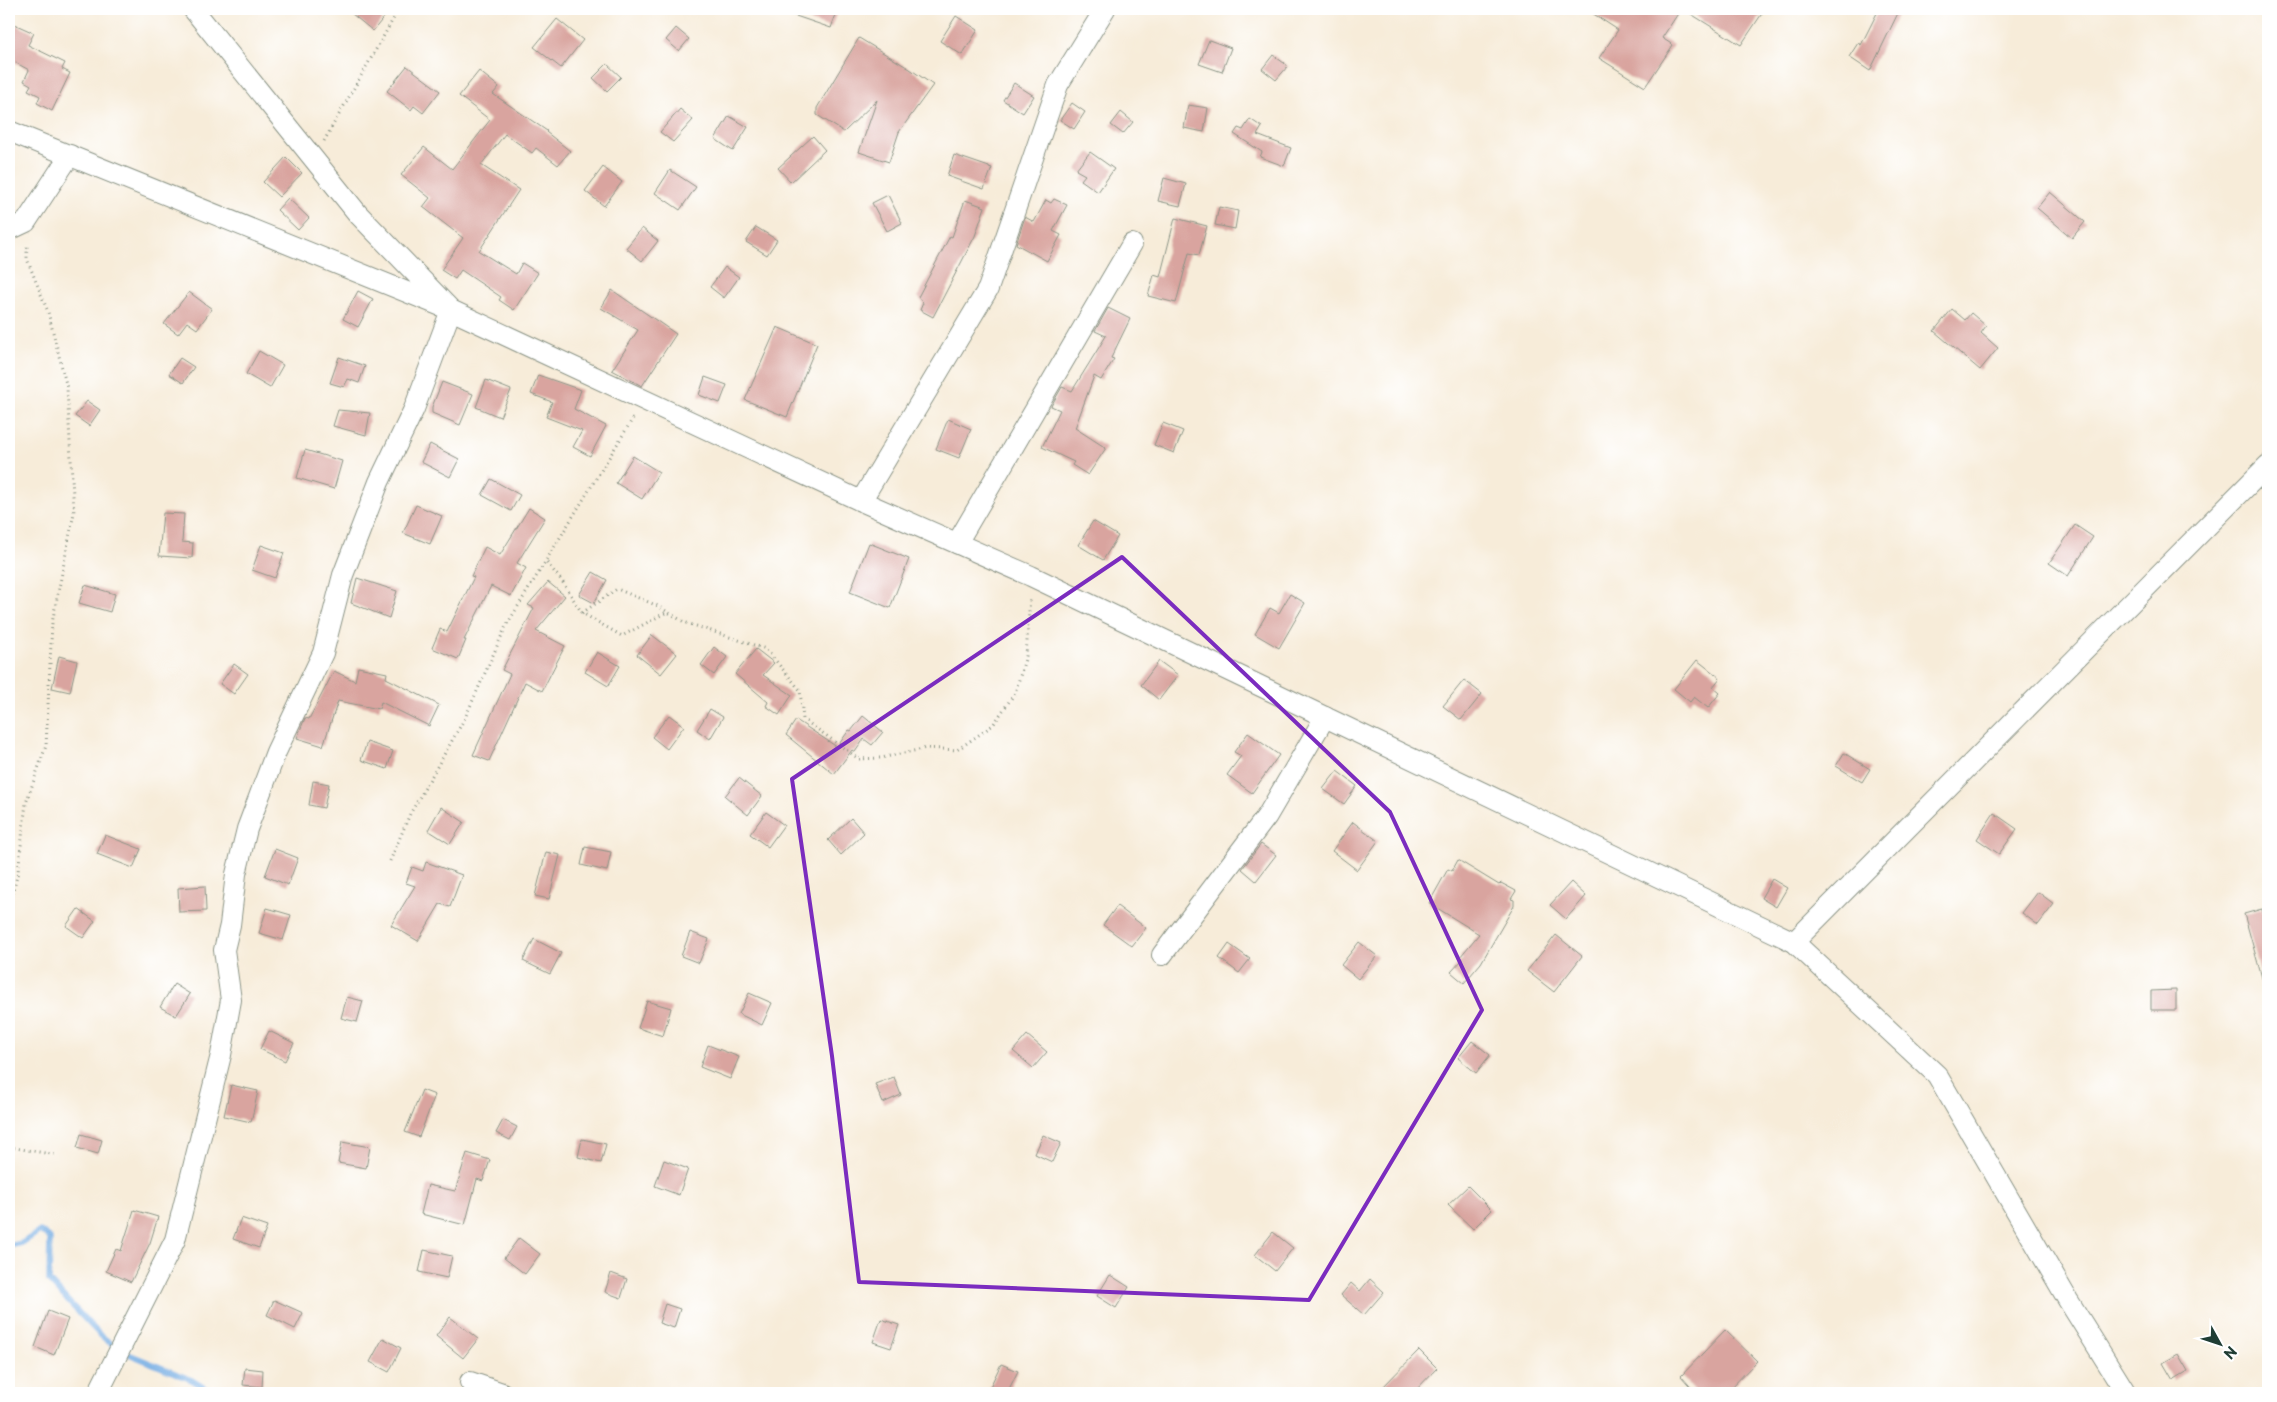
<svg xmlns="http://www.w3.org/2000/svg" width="2277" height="1402" viewBox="0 0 2277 1402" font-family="'Playpen Sans',sans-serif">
<rect width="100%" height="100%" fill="#fff"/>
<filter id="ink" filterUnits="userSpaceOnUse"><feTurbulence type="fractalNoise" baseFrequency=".02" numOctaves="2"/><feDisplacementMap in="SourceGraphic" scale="10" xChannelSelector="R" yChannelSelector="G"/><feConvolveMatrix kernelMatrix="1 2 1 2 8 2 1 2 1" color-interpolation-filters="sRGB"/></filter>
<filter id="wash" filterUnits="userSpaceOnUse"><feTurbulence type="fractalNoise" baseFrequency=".0096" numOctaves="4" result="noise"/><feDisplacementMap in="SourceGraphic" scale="20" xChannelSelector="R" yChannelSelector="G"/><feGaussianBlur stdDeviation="1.12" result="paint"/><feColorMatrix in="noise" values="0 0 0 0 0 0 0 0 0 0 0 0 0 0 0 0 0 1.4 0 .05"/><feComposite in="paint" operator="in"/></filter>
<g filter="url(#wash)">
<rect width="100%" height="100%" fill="#f7ecd9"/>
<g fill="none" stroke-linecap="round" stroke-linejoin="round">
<polyline stroke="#72abe2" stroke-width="5.5" points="9,1246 22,1243 40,1231 50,1238 49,1281 99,1334 119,1350 192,1380 213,1393"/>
</g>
<g id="blocks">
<g fill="#d9a49f">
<polygon points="346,9 375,9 385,16 373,31"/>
<polygon points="784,9 838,9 831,28 784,12"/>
<polygon points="1586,9 1681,9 1662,38 1673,45 1645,87 1599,58 1618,30"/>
<polygon points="1683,9 1765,9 1741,45"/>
<polygon points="1879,9 1900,9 1870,71 1849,57 1858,43 1861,45"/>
<polygon points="956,16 978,30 962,55 940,41"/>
<polygon points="557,19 583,40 561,68 534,47"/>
<polygon points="14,24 34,33 28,45 65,63 62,69 70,73 52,111 37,103 40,96 28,90 31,85 24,81 29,70 9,59 9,35"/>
<polygon points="676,28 689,39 679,51 666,40"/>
<polygon points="859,38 910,69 933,85 899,132 889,162 859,152 877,100 844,132 817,115 817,108"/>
<polygon points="1209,40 1231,48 1222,72 1199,64"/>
<polygon points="1273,55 1288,66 1276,80 1262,69"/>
<polygon points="607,64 621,77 607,91 593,78"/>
<polygon points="407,66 440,91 423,113 414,106 411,110 387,91"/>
<polygon points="479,71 499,87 493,94 547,131 546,132 570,151 558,165 536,148 532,153 505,134 481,165 519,190 479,251 516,274 522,263 538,273 514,310 499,300 501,297 461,270 455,279 441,270 463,238 423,207 430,198 401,175 424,147 452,169 490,120 459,96"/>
<polygon points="1014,83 1034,96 1023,113 1003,100"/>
<polygon points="1072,103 1085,112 1074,129 1060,120"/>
<polygon points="1188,105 1208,108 1204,132 1184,128"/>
<polygon points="680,109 693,120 673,142 660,132"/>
<polygon points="1121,112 1133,122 1123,134 1111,125"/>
<polygon points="729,116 748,127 733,151 715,139"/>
<polygon points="1250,119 1262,127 1257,135 1291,148 1284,166 1260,157 1262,152 1234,134 1238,128 1243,130"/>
<polygon points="813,136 825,150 791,182 778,168"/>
<polygon points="1090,152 1114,169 1098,192 1081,180 1085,175 1076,170"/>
<polygon points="954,155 992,168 984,189 947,176"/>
<polygon points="286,157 302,173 279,197 263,182"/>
<polygon points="603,167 622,182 604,206 585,191"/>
<polygon points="670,170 696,187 680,210 655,193"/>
<polygon points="1164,178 1186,184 1180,206 1158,201"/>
<polygon points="2050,192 2085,222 2072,238 2037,208"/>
<polygon points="888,195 902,223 887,231 872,203"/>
<polygon points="288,198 309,218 298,230 277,210"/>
<polygon points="1054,199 1067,205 1053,231 1061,235 1047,261 1016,244 1025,217 1034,222 1046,200 1051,203"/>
<polygon points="965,200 985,207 975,236 933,317 920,310 923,303 918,297 950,236 952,237"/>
<polygon points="1219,207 1238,211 1235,229 1215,225"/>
<polygon points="1175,218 1207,226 1199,255 1189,253 1176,303 1148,296 1154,275 1160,277"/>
<polygon points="756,227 777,240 767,255 746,242"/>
<polygon points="642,228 658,241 642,261 626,248"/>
<polygon points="725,267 739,277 724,298 710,287"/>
<polygon points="612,290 676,334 642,386 612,370 638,330 601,308"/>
<polygon points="358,291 373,299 358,327 343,319"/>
<polygon points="189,292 212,309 197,329 187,322 178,334 164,324"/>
<polygon points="1108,308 1130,319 1111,358 1114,359 1101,380 1094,376 1075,428 1106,448 1088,475 1072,465 1074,462 1042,447 1060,410 1051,406 1062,387 1072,391 1106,336 1095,331"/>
<polygon points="1952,309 1965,320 1971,313 1986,326 1981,333 1998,348 1980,370 1934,331"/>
<polygon points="777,327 817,344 787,417 745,400"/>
<polygon points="259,351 283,365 270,388 246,374"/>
<polygon points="339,357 365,366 359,383 348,379 344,387 330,383"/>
<polygon points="180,358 194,367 183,383 169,374"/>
<polygon points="538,375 581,390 574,409 606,426 590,456 573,447 582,431 546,417 552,402 531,394"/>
<polygon points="705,377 727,385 720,403 699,395"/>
<polygon points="486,380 511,390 500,417 476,407"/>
<polygon points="442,382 473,394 460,425 432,413 432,407"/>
<polygon points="87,401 100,410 89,426 75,416"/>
<polygon points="338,410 370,413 366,435 333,426"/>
<polygon points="948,419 971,429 959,458 936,449"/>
<polygon points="1163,423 1183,431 1174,453 1154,445"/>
<polygon points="430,444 459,459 450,477 421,462"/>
<polygon points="305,450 342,461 334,489 297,478"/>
<polygon points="633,456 659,472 642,499 616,483"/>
<polygon points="491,479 520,495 511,511 482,495"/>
<polygon points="416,505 442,516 430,544 403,533"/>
<polygon points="529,508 545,518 517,563 526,568 511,596 491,586 464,640 466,640 458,659 432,648 440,629 447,632 474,577 471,576 485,547 500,555"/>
<polygon points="163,513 184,514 182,542 193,543 192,558 159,556"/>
<polygon points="1093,521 1118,536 1103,560 1078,545"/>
<polygon points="2075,525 2093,537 2068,576 2049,563"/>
<polygon points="869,543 909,559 890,608 850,592"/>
<polygon points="261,545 284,553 275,578 252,570"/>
<polygon points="593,572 607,580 594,603 579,595"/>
<polygon points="357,578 397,591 389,618 351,603"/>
<polygon points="548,582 565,596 536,631 565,646 542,691 525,682 489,761 473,755 510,674 502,670 534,608 528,605"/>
<polygon points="85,585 115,594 110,612 79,603"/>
<polygon points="1290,594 1305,603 1279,648 1255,634 1270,608 1279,613"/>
<polygon points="652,635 677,654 661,674 637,655"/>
<polygon points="714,647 727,657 714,675 701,665"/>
<polygon points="756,649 774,663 763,675 792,695 779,715 766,706 768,702 735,674"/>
<polygon points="597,652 620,666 608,686 585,672"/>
<polygon points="59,656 77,661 70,692 52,688"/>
<polygon points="1697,660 1720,678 1713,687 1720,693 1708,708 1694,697 1690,702 1674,689"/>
<polygon points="1159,661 1178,675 1159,700 1141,685"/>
<polygon points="234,664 248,674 234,694 220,684"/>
<polygon points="358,667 387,673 386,678 439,705 429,726 381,702 379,709 338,701 323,746 297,738 305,718 309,719 334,671 355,681"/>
<polygon points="1464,680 1482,694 1461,720 1443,706"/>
<polygon points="710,709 723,717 710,739 697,730"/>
<polygon points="669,715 684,726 667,749 652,737"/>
<polygon points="863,716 883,732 872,745 864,739 855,752 852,750 834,774 786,735 796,720 837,747 849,730 851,731"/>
<polygon points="1248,733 1279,755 1252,793 1227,775 1241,756 1234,752"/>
<polygon points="367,742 393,751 387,769 361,760"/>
<polygon points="1844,753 1870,769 1862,782 1836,766"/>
<polygon points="1337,771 1357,786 1344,804 1323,789"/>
<polygon points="739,778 762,796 748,815 725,796"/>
<polygon points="313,781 329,784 324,808 309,805"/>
<polygon points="441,807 464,822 450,844 428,830"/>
<polygon points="766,812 784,825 768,847 750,834"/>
<polygon points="1994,813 2017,829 1999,854 1977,839"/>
<polygon points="851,818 864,833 841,855 828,840"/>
<polygon points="1353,822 1378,841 1357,870 1332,851"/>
<polygon points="105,835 141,849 133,868 97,854"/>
<polygon points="1261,844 1276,855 1256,881 1242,869"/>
<polygon points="585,847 611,852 607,871 581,865"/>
<polygon points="275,849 298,858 288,885 265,876"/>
<polygon points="546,852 560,855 549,899 535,896"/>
<polygon points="1458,860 1499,885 1501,883 1516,891 1511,899 1514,900 1514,906 1481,963 1464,983 1451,972 1463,959 1460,957 1479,934 1429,903 1448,869 1452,871"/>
<polygon points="426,862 462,875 450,907 440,904 418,941 391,925 415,886 406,883 412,867 423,871"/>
<polygon points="1772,879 1787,888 1776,907 1761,898"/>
<polygon points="1571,882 1586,896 1566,919 1550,905"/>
<polygon points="205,886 206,911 179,912 178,888"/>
<polygon points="2038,892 2054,904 2038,925 2022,913"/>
<polygon points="1117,906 1146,928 1132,946 1103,925"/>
<polygon points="267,908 291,915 283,940 259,933"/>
<polygon points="78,909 95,921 83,938 66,926"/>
<polygon points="2262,909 2265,920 2268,919 2268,984 2264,985 2244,914"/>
<polygon points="690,932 709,939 699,963 681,956"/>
<polygon points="1556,935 1582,956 1554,992 1527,971"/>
<polygon points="534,939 561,953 550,974 523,961"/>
<polygon points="1359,942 1377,956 1358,979 1341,965"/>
<polygon points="1229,944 1250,959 1239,973 1219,958"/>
<polygon points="174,984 190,994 176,1016 160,1007"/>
<polygon points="2176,990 2176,1010 2151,1010 2151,991"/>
<polygon points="749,993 772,1003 762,1025 739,1014"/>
<polygon points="347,997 363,1001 357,1022 341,1018"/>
<polygon points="647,1001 671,1008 663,1036 638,1028"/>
<polygon points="269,1031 294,1043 285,1061 260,1049"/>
<polygon points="1027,1035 1047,1052 1033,1068 1013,1051"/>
<polygon points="1472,1041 1490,1055 1476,1073 1458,1058"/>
<polygon points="708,1045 739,1057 730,1079 700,1067"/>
<polygon points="894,1077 901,1095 883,1103 875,1084"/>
<polygon points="231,1085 258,1091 251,1122 224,1116"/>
<polygon points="422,1090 435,1095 419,1137 405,1132"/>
<polygon points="503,1120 517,1127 510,1140 496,1133"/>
<polygon points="81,1134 102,1140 98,1154 77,1148"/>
<polygon points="1043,1135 1061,1143 1052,1162 1035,1154"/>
<polygon points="582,1139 606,1144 601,1163 578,1157"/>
<polygon points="342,1142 370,1147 366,1168 338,1163"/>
<polygon points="467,1153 490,1160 483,1181 477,1179 465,1225 421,1214 428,1185 455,1191"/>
<polygon points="664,1160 688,1169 679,1195 655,1186"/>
<polygon points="1468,1186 1492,1210 1473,1229 1448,1205"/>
<polygon points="134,1210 158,1217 150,1243 131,1282 106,1271 116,1249 121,1251"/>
<polygon points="241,1218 267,1227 259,1248 233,1239"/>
<polygon points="1273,1232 1293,1248 1275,1271 1255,1255"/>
<polygon points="519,1238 540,1254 525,1274 504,1258"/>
<polygon points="424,1250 452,1256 447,1278 419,1272"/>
<polygon points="611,1273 627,1279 621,1298 605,1292"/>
<polygon points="1110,1275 1129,1287 1116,1308 1097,1296"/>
<polygon points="1370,1279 1384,1292 1364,1315 1341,1295 1351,1283 1360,1291"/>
<polygon points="274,1300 303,1313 295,1329 267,1315"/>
<polygon points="665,1304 680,1309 674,1328 659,1323"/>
<polygon points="48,1311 68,1319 54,1355 35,1347"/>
<polygon points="450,1317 478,1339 463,1358 436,1336"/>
<polygon points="881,1319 899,1325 891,1348 873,1342"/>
<polygon points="1725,1330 1757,1361 1726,1393 1696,1393 1681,1376"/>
<polygon points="383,1338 401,1348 389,1372 370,1362"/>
<polygon points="1419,1350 1437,1368 1413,1393 1377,1393"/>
<polygon points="2178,1354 2188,1371 2173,1380 2163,1363"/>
<polygon points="1001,1364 1018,1371 1007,1393 987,1393"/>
<polygon points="245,1368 263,1370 262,1387 243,1385"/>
</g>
</g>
</g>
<g filter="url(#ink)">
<use href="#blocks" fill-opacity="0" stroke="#8b9486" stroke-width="1"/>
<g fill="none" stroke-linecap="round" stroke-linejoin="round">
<defs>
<g id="minor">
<polyline points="193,9 358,214 451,310 861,501 1031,576 1794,942 1937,1075 2068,1300 2126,1393"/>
<polyline points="9,131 451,310 414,409 379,482 343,575 323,653 276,752 247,829 236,874 230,925 224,950 231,1000 221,1055 175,1240 98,1393"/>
<polyline points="9,230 26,222 70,155"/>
<polyline points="861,501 988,289 1058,85 1105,9"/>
<polyline points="957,543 1132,244"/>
<polyline points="1794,942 2268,465"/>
<polyline points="1162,955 1267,816 1325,717"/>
<polyline points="470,1382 502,1393"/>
</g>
</defs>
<use href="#minor" stroke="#8b9486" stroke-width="22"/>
<g stroke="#8b9486" stroke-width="3" stroke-dasharray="1 4" stroke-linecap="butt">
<polyline points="324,141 399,9"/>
<polyline points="547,563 562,581 582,613 622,636 667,612"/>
<polyline points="582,613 617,589 658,606 684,622 766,649 800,690 803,719 859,759 881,758 927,748 957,750 993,725 1015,693 1026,656 1030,597"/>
<polyline points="390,861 410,814 465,718 506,626 635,415"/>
<polyline points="9,909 18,872 26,803 46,746 52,623 74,513 67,388 48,312 27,259 27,243"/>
<polyline points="9,1147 57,1155"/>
</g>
<use href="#minor" stroke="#fff" stroke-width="20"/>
</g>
</g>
<path fill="none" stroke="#7b2cbf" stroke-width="4" stroke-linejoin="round" d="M1122 557 1390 812 1482 1010 1309 1300 859 1282 832 1056 792 779Z"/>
<rect width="2277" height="1402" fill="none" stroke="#fff" stroke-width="30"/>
<g transform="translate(2220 1344) rotate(130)" stroke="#ffffff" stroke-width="4" paint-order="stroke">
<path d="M0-4L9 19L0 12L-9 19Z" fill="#1f3d34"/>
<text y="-8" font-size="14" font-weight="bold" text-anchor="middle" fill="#1f3d34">N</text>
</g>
</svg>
